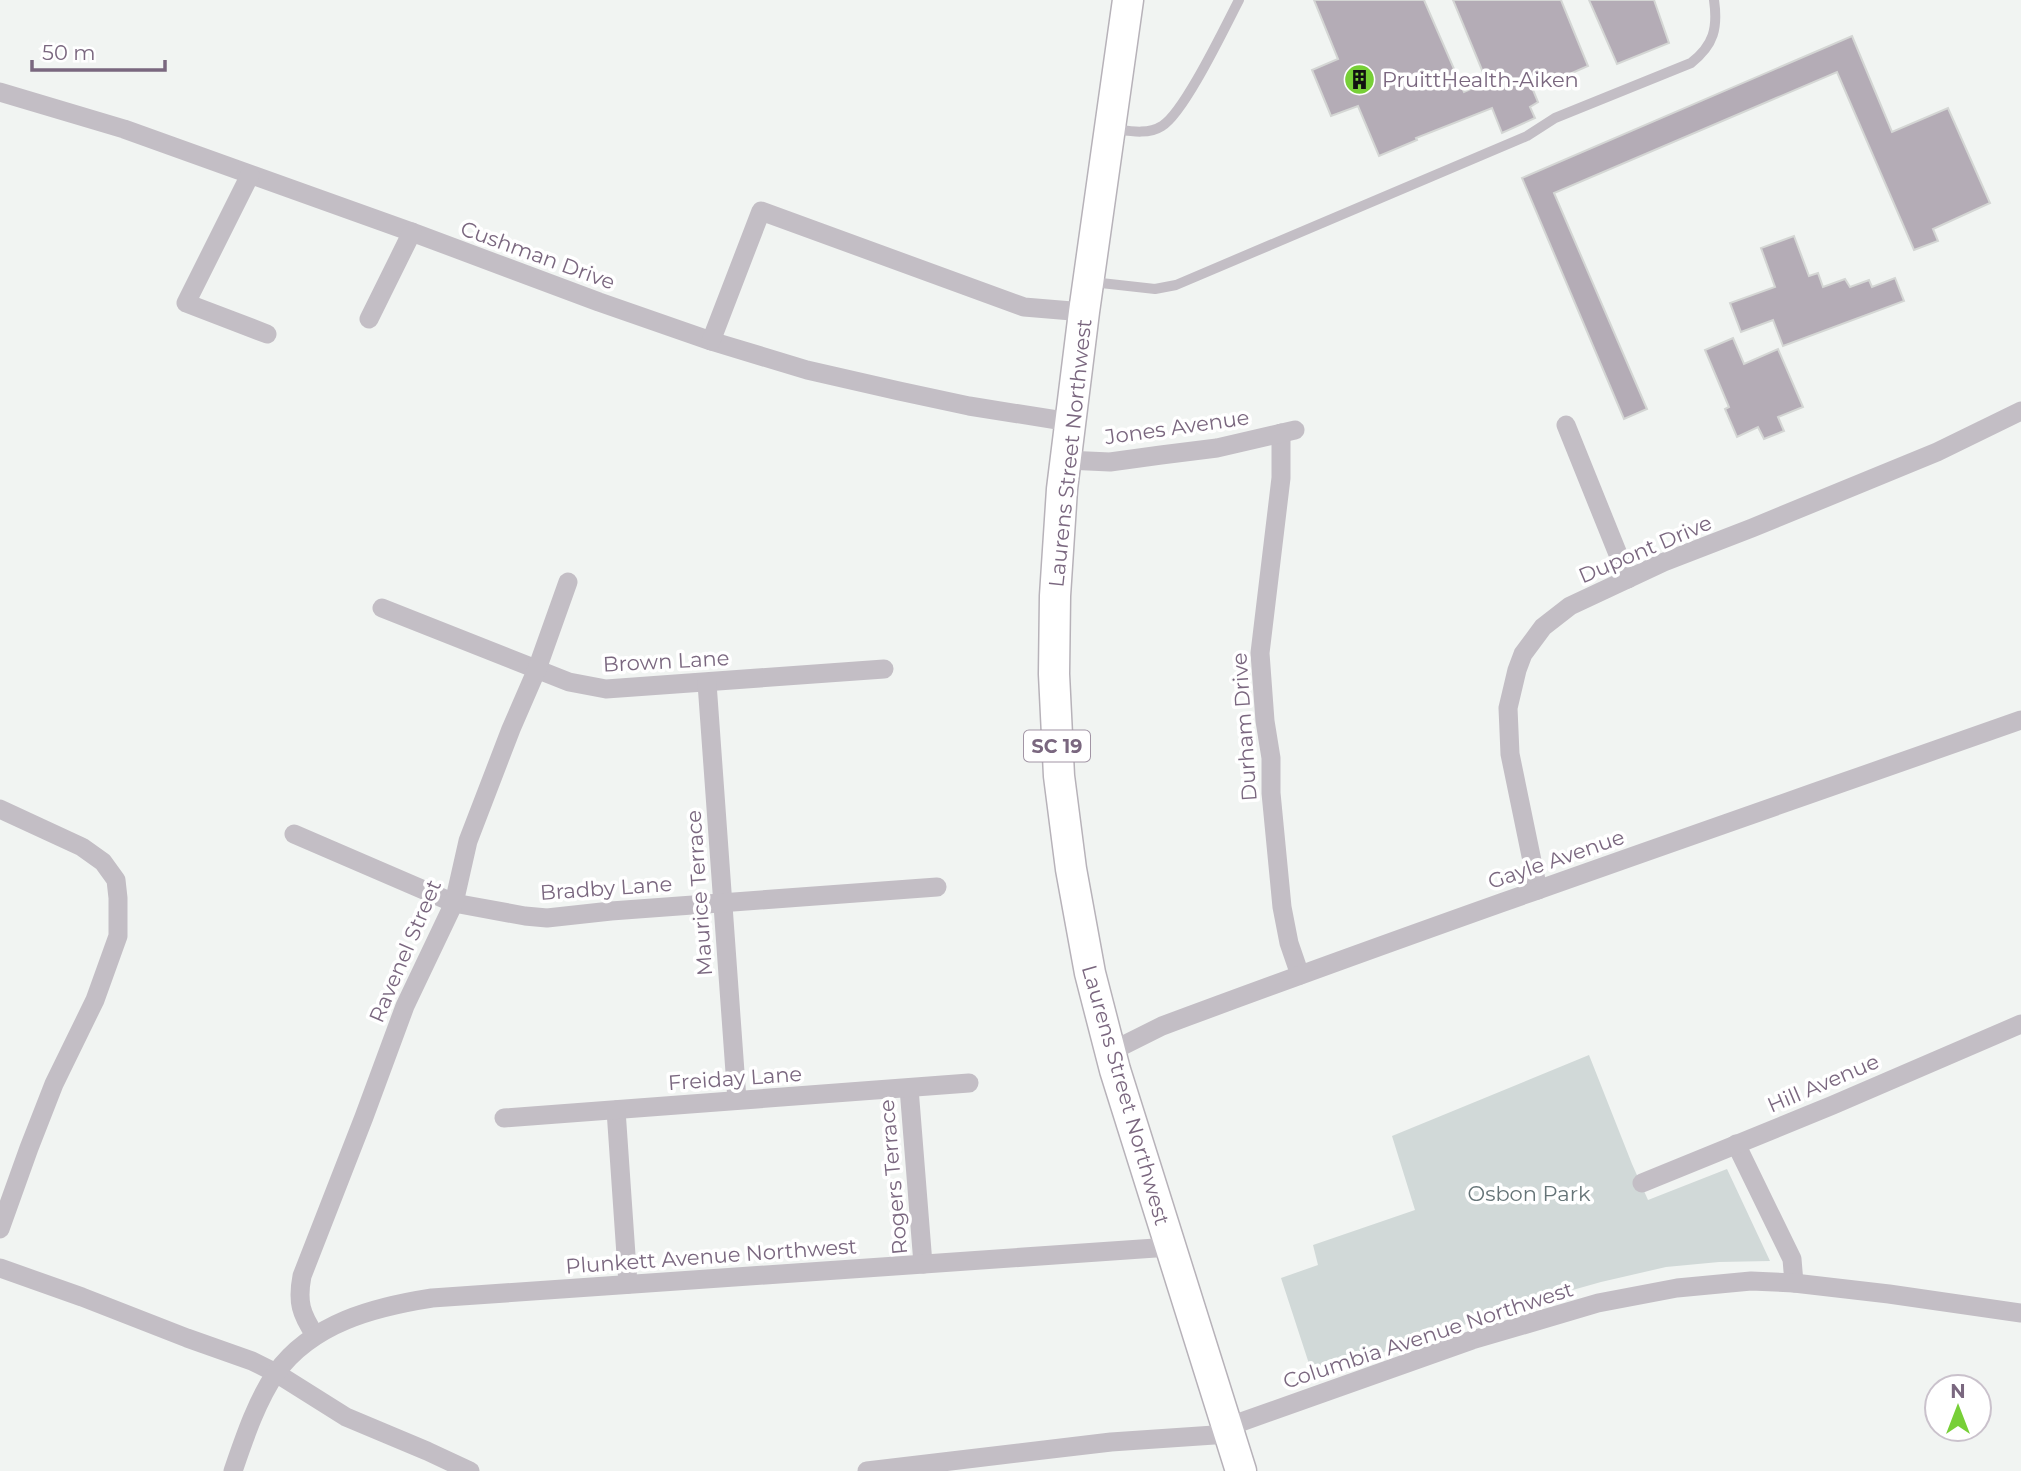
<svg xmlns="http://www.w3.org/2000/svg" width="2021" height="1471" viewBox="0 0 2021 1471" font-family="Montserrat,sans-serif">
<rect width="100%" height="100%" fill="#f1f4f2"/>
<polygon fill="#d1d9d8" points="1589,1055 1632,1164 1648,1200 1727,1169 1770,1261 1719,1262 1666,1267 1601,1282 1537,1300 1313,1376 1281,1278 1318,1265 1313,1245 1415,1210 1392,1136"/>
<g fill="#b4acb6" stroke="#d4d6d4" stroke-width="2">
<polygon points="1314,0 1424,0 1464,92 1487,82 1453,0 1561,0 1588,66 1533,90 1538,102 1530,107 1535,118 1502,133 1492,108 1416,138 1417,140 1379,156 1358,106 1331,116 1312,70 1338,59"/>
<polygon points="1589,0 1654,0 1669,43 1617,64"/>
<polygon points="1852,36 1892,132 1948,108 1990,203 1933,229 1938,241 1914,250 1837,72 1554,193 1647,409 1624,419 1522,178"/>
<polygon points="1794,236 1809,276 1818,273 1823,287 1845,279 1850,287 1869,280 1872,287 1895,278 1904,301 1783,346 1773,320 1741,332 1730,303 1775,287 1761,248"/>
<polygon points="1733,338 1744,364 1778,349 1803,407 1778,417 1784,431 1764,439 1758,427 1737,437 1725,409 1729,407 1705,350"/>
</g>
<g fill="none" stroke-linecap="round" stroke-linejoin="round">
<defs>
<polyline id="primary" points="1128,0 1084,312 1062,489 1055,596 1054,674 1059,776 1071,869 1090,973 1115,1070 1241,1471"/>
</defs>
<use href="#primary" stroke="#b7b2b9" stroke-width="33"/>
<g stroke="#c3bec5" stroke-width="10">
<path d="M1114 129C1129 131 1148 135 1162 126 1184 113 1225 27 1239 0"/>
<path d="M1092 282 1155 289 1176 285 1527 136 1555 118 1691 63C1714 45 1718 28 1714 0"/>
</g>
<g stroke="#c3bec5" stroke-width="19">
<polyline points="0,92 124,129 417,234 599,302 711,341 807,370 899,391 969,406 1070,422"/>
<polyline points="250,175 186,303 267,334"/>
<polyline points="369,319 412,232"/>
<polyline points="711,341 761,211 1024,307 1084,312"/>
<polyline points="1566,425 1628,579"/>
<polyline points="1281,433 1281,478 1260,653 1265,721 1271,758 1271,793 1282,907 1289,943 1300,975"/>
<polyline points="1066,460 1110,462 1161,455 1217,448 1295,430"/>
<polyline points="382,608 569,682 606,689 884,669"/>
<polyline points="707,683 737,1100"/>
<polyline points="0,809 82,847 103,862 116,880 118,898 118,936 95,1000 54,1084 29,1148 0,1229"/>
<polyline points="294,834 454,903 525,916 547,918 611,911 937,887"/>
<polyline points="1538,890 1510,754 1508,708 1517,670 1523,654 1543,627 1570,606 1664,562 1752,528 1937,452 2021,411"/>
<path d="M1110 1052 1162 1026C1447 920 1734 821 2021 720"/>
<polyline points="909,1088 923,1264"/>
<polyline points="616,1110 628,1284"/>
<polyline points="504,1118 969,1083"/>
<polyline points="1736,1144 1792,1259 1794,1283"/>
<polyline points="1642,1183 1833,1105 2021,1024"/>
<polyline points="0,1268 82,1297 187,1338 252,1361 276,1373 346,1417 427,1451 470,1471"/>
<path d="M315 1335C301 1314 297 1302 302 1276L364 1117 405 1006 454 903 468 841 511 729 537 669 568 582"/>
<polyline points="1227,1427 1472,1340 1598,1303 1677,1288 1751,1281 1794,1283 1889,1294 2021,1313"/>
<path d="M233 1471C244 1439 257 1400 276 1373 312 1323 374 1307 432 1298L1170 1247"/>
<polyline points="867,1471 1111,1442 1229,1434"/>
</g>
<use href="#primary" stroke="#fff" stroke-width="30"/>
</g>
<defs>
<symbol id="building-disc" viewBox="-11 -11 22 22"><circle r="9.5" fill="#77cf37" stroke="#fff"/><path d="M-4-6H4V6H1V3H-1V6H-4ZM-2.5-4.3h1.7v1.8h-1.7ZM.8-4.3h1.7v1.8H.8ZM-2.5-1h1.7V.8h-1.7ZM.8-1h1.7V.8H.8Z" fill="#111"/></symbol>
</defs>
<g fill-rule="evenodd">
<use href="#building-disc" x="1342" y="62" width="35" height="35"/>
</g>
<g text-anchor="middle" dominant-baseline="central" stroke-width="7" stroke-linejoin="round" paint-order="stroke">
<rect fill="#fff" stroke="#a295a5" stroke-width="2" x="1024" y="730.5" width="66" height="31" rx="5"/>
<g font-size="19" font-weight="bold" fill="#7a677f">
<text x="1057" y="746">SC 19</text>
</g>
<g font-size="21" fill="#7a677f" stroke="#fff" text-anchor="start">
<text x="1382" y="79">PruittHealth-Aiken</text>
</g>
<g font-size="21" fill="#7a677f" stroke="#fff">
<text transform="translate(538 255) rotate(20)">Cushman Drive</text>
<text transform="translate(1177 427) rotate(-8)">Jones Avenue</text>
<text transform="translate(1070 453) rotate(-84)">Laurens Street Northwest</text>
<text transform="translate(1645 549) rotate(-23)">Dupont Drive</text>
<text transform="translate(666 661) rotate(-3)">Brown Lane</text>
<text transform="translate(1244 727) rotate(-94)">Durham Drive</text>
<text transform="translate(1556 859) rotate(-19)">Gayle Avenue</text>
<text transform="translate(606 888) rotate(-4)">Bradby Lane</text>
<text transform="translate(699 893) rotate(-94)">Maurice Terrace</text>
<text transform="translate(405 951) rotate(-67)">Ravenel Street</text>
<text transform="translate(735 1078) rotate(-4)">Freiday Lane</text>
<text transform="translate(1823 1083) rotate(-23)">Hill Avenue</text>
<text transform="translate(1126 1095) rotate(74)">Laurens Street Northwest</text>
<text transform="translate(893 1177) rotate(-95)">Rogers Terrace</text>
<text transform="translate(711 1256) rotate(-4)">Plunkett Avenue Northwest</text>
<text transform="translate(1428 1335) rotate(-18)">Columbia Avenue Northwest</text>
</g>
<g font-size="21" fill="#657477" stroke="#fff">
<text x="1529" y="1193">Osbon Park</text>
</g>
</g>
<g transform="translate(1958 1408)"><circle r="33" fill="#ffffff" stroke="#cac2cc" stroke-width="2"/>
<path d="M0-5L12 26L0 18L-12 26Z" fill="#77cf37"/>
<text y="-10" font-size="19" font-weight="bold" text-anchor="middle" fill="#7a677f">N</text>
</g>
<path d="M32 60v10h133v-10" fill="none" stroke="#7a677f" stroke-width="3.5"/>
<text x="42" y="60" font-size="21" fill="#7a677f" stroke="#ffffff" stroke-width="5" paint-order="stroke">50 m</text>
</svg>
